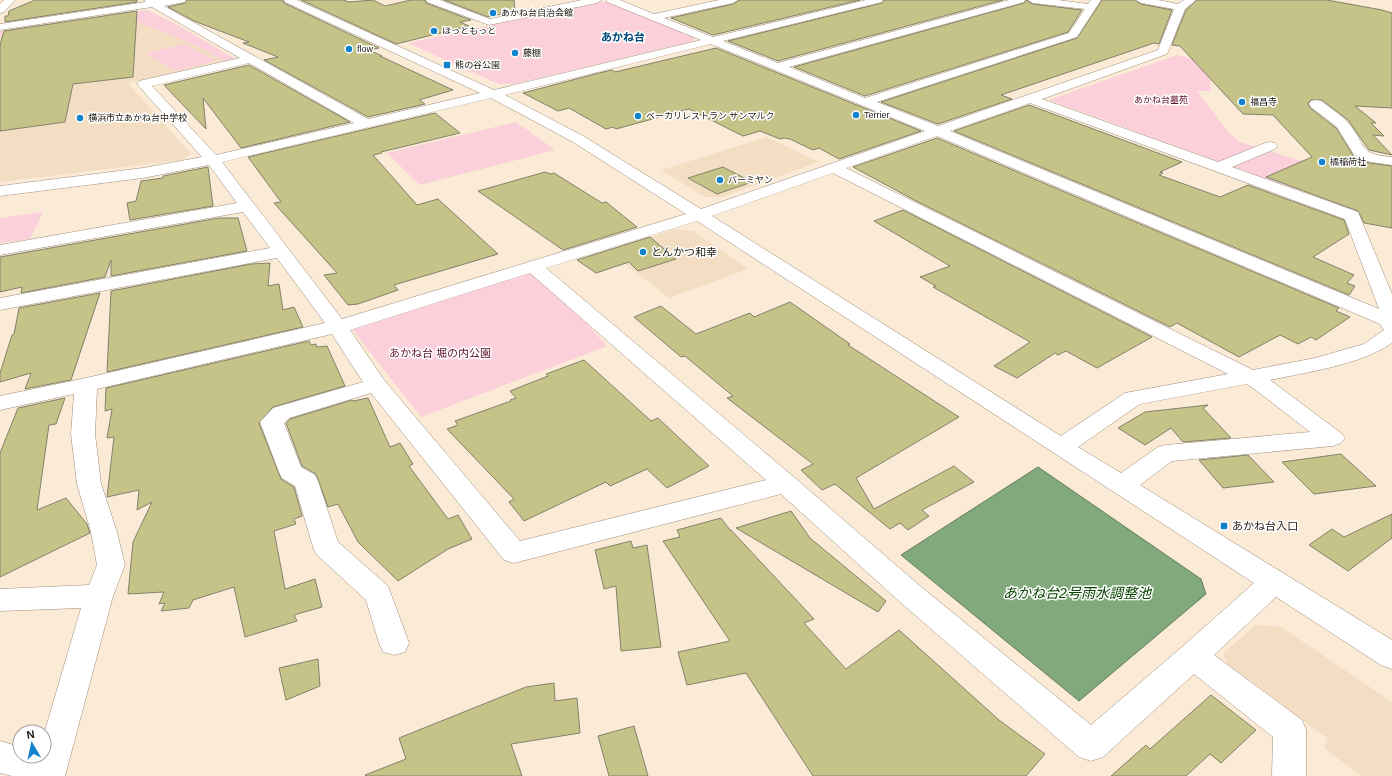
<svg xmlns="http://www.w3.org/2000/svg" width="1392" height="776" viewBox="0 0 1392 776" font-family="Arial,'Noto Sans JP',sans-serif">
<rect width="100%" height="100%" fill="#fbead6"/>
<g fill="#f3dec4">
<polygon points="146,10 170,21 234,58 128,83 191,154 181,160 0,182 0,31"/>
<polygon points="767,137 819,162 722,197 705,197 661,170"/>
<polygon points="675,229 694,231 748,269 669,298 609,251"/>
<polygon points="1255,625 1281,627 1392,702 1392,776 1362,776 1325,749 1327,738 1228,665 1223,654"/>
</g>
<g fill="#fcd0da">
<polygon points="599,2 607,2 694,37 694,41 515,84 499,84 408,43"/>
<polygon points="146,10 170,21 234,58 224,61 195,45 127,18 0,35 0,31"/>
<polygon points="185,44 215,61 175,71 146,53"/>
<polygon points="1177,55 1213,64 1210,79 1211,91 1197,91 1228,132 1240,142 1325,168 1291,188 1049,100"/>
<polygon points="516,122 555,150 420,185 387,153"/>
<polygon points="43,212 30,239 0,243 0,218"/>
<polygon points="538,270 607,346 421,417 348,324"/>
</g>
<polygon fill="#81a97b" stroke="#637d5b" points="1038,467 1201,579 1206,594 1079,701 901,555"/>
<g fill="#c5c387" stroke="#82826c">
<polygon points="35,0 137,0 137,2 5,22 5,16 8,16 9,11"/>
<polygon points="187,0 283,0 284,3 379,48 369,50 382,56 380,56 453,90 419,100 425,104 368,117 264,60 278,57 243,43 249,42 194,21 168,7 185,3"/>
<polygon points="301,0 343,0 349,2 373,0 385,6 411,0 425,0 426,3 471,20 460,22 469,26 396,44"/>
<polygon points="444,0 514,0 515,11 488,17"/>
<polygon points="739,0 860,0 713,35 671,18 733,4"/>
<polygon points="884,0 1003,0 778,61 728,41 882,3"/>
<polygon points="1026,0 1033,4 1082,10 1068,32 865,96 794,67 1024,3"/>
<polygon points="1102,0 1135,0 1141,4 1172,10 1159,44 1154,43 1001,95 1012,99 938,124 881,102 1077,38"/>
<polygon points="1197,0 1327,0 1382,10 1392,13 1392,108 1355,106 1376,123 1371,123 1384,136 1373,135 1392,155 1369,150 1348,120 1322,100 1311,100 1308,103 1310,108 1336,128 1354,157 1370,163 1392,166 1392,228 1364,223 1358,211 1266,177 1312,157 1273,115 1243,114 1180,46 1172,45 1186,10"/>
<polygon points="137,11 133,77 73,84 65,122 0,131 0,45 4,31"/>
<polygon points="716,48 921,131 839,159 819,148 813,150 790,139 784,138 780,139 760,131 743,136 689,109 616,129 613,127 606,129 569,108 558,111 523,93 599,73 612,70 615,72"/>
<polygon points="249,65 350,122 241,148 203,98 206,129 164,85"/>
<polygon points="1029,105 1182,162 1160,172 1163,173 1159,175 1220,197 1248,185 1344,220 1349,234 1313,257 1354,275 1347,283 1355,286 1349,295 954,131"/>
<polygon points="435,113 460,133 381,152 382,153 373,155 417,205 438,199 498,254 394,285 398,290 358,304 348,305 324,275 337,273 274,203 281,202 248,157"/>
<polygon points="937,138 1339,308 1336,311 1350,317 1316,340 1311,337 1298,344 1280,335 1239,357 1177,323 1170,327 916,201 853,167"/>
<polygon points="208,167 213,206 130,220 127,203 136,201 141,181 163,178 163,176"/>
<polygon points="723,167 752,182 717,194 688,178"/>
<polygon points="545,172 550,174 554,173 602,203 606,202 637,227 563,250 478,191"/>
<polygon points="903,210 1152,337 1097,368 1066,351 1058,355 1055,353 1017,378 994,366 1030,342 933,287 936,286 920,277 950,266 874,221"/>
<polygon points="219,218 238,218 247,251 111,276 111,260 105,277 21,293 22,287 0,292 0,257"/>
<polygon points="650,237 676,259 638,271 629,262 596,273 577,260"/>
<polygon points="270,263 268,286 279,284 283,310 294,307 303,327 107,372 111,291 251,264"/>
<polygon points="100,293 71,380 25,389 31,373 0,382 0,373 12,335 14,334 19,308"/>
<polygon points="790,302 850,344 848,345 959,417 856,478 874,509 954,466 974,482 922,510 929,516 908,530 900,523 890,529 835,484 822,490 801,470 813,464 727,398 733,396 685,356 681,357 634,317 661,306 696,334 750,313 754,317"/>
<polygon points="309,341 311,345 316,344 317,347 327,346 345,386 273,407 259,423 281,479 294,487 302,516 294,519 296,524 274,531 285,589 315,579 322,607 294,615 297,621 245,637 234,587 193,600 189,608 161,611 165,603 159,604 164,592 128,594 133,542 152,502 137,510 139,490 107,497 114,437 107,438 112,409 105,411 106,388"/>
<polygon points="584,360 651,421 658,418 709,466 667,488 647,469 610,486 606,482 524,521 509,502 514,499 447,429 458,425 455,421 511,401 510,400 516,398 510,391 548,376 546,374"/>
<polygon points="65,398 56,424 49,425 37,510 66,498 87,524 90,533 0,577 0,453 18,408"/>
<polygon points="368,398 390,447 400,443 413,464 409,466 448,519 458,515 472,539 448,549 398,581 358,542 338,504 328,507 316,474 302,466 286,423 290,419 352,400 353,401"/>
<polygon points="1208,405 1203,408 1231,438 1183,442 1171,428 1145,445 1118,428 1145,412"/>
<polygon points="1341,454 1376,486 1314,494 1282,462"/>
<polygon points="1248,455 1274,482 1223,488 1199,460"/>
<polygon points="791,511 810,538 886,601 878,612 736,528"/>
<polygon points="1392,514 1392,538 1348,571 1309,545 1332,529 1344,537"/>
<polygon points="721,518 730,530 731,530 814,619 804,623 846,669 899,630 999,720 1045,754 1026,776 813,776 746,673 687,685 678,652 730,641 663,541 680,537 677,530"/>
<polygon points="631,541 633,548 647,545 661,647 621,651 616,586 604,589 595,550"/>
<polygon points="318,659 320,686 286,700 279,668"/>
<polygon points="554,683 555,701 577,698 580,733 511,744 522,776 366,776 365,775 406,759 399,738 526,687"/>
<polygon points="1211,695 1256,730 1221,763 1210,754 1186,776 1111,776 1146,745 1150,749"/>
<polygon points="634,726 648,776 609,776 598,736"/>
</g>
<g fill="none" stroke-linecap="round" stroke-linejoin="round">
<defs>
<g id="minor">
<polygon points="4,0 15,0 4,12 0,13 0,4"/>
<path d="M144 0H186L185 2 164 6 368 119 480 93 285 2 284 0H297L494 90 701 40 607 2 606 0H620L654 14 719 0H738L733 3 664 18 713 37 866 0H883L882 2 723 41 778 63 1009 0H1025L1024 2 789 67 865 98 1069 33 1085 9 1033 3 1028 0H1058L1088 4 1091 0H1101L1077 37 877 102 938 126 1158 50 1174 9 1141 3 1136 0H1158L1178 4 1184 0H1196L1185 9 1167 54 1042 99 1218 162 1265 143 1270 142 1275 143 1277 146 1275 149 1232 167 1358 212 1392 294V343C1360 365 1308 372 1270 380L1341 433 1345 438 1341 443 1333 446 1172 461 1140 485 1392 640V669L1381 665 1276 597 1214 655 1302 720 1306 730V776H1272L1273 737 1194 674 1103 757 1091 761 1079 757 900 602 781 494 514 563 504 560 371 393 289 418 284 423 301 467 315 475 318 481 338 542 388 586 409 643 405 652 394 655 383 652 379 643 366 600 316 554 313 547 295 486 282 478 279 472 260 422 273 408 363 382 332 334 97 389 95 434 101 484 117 532 125 565 113 596 65 776H12L0 773V741L20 747V756H44V734L81 608 0 611V589L89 585 97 565 91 532 77 484 71 434 74 394 0 410V396L86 378 325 323 277 258 0 310V298L270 248 243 212 0 255V245L237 203 209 165 143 178 0 196V186L143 168 202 157 137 84 139 81 240 58 152 7 0 30V24L146 2ZM711 44 925 131 701 209 583 136 505 95ZM249 63 354 123 216 155 152 86ZM491 98 573 142 686 214 342 319 222 162ZM1030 103 1345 219 1379 309 950 131ZM937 136 1380 324 1384 330 1364 344 1315 358 1253 370 846 168ZM833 173 1228 374 1125 393 1061 436 712 216ZM697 221 1254 583 1182 647 1091 725 920 586 795 478 546 268ZM530 273 766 480 520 541 384 380 350 330ZM1247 384 1257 391 1310 432 1166 445 1158 447 1121 473 1078 447 1140 404Z"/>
<polygon points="426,0 440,0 490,19 582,0 602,0 597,3 489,25 427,2"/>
<path d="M1316 100 1321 101C1331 109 1342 115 1350 125 1367 147 1358 154 1392 157V165L1370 162 1355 156 1337 127 1311 107 1309 104 1311 101Z"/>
</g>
</defs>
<use href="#minor" stroke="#9e8e7c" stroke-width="1"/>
<use href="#minor" fill="#fff" fill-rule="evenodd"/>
</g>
<g fill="#1183cc" stroke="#fff" stroke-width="1.5">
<circle cx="493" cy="13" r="4"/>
<circle cx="434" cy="31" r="4"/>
<circle cx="349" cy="49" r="4"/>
<circle cx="515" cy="53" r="4"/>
<rect x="443" y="61" width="8" height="8" rx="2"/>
<circle cx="1242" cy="102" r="4"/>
<circle cx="856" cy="115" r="4"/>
<circle cx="638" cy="116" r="4"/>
<circle cx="80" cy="118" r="4"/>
<circle cx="1322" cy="162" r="4"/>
<circle cx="720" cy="180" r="4"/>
<circle cx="643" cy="252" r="4"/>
<rect x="1220" y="522" width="8" height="8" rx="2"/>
</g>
<g text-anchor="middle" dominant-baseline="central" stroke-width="3" stroke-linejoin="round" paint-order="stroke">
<g font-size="9" fill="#1c1710" stroke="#fff" text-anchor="start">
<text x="501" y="13">あかね台自治会館</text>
<text x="442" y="31">ほっともっと</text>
<text x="357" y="49">flow</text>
<text x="523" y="53">藤棚</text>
<text x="455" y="65">熊の谷公園</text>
<text x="1250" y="102">福昌寺</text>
<text x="864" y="115">Terrier</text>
<text x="646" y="116">ベーカリレストラン サンマルク</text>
<text x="88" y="118">横浜市立あかね台中学校</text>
<text x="1330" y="162">橘稲荷社</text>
<text x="728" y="180">バーミヤン</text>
</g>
<g font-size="9" fill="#5f1430" stroke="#fff">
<text x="1161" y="100">あかね台墓苑</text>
</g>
<g font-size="11" font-weight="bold" fill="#014b79" stroke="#fff">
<text x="623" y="37">あかね台</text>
</g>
<g font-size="11" fill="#1c1710" stroke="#fff" text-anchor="start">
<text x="651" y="252">とんかつ和幸</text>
<text x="1232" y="526">あかね台入口</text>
</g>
<g font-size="11" fill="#5f1430" stroke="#fff">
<text x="440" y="353">あかね台 堀の内公園</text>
</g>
<g font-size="14" font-style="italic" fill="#084301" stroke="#fff">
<text x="1077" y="593">あかね台2号雨水調整池</text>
</g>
</g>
<g transform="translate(32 744) rotate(351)"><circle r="19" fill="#ffffff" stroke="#a4a29f"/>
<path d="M0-3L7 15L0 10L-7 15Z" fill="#1183cc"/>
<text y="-6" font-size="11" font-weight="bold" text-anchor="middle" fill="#1c1710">N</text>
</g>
</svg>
